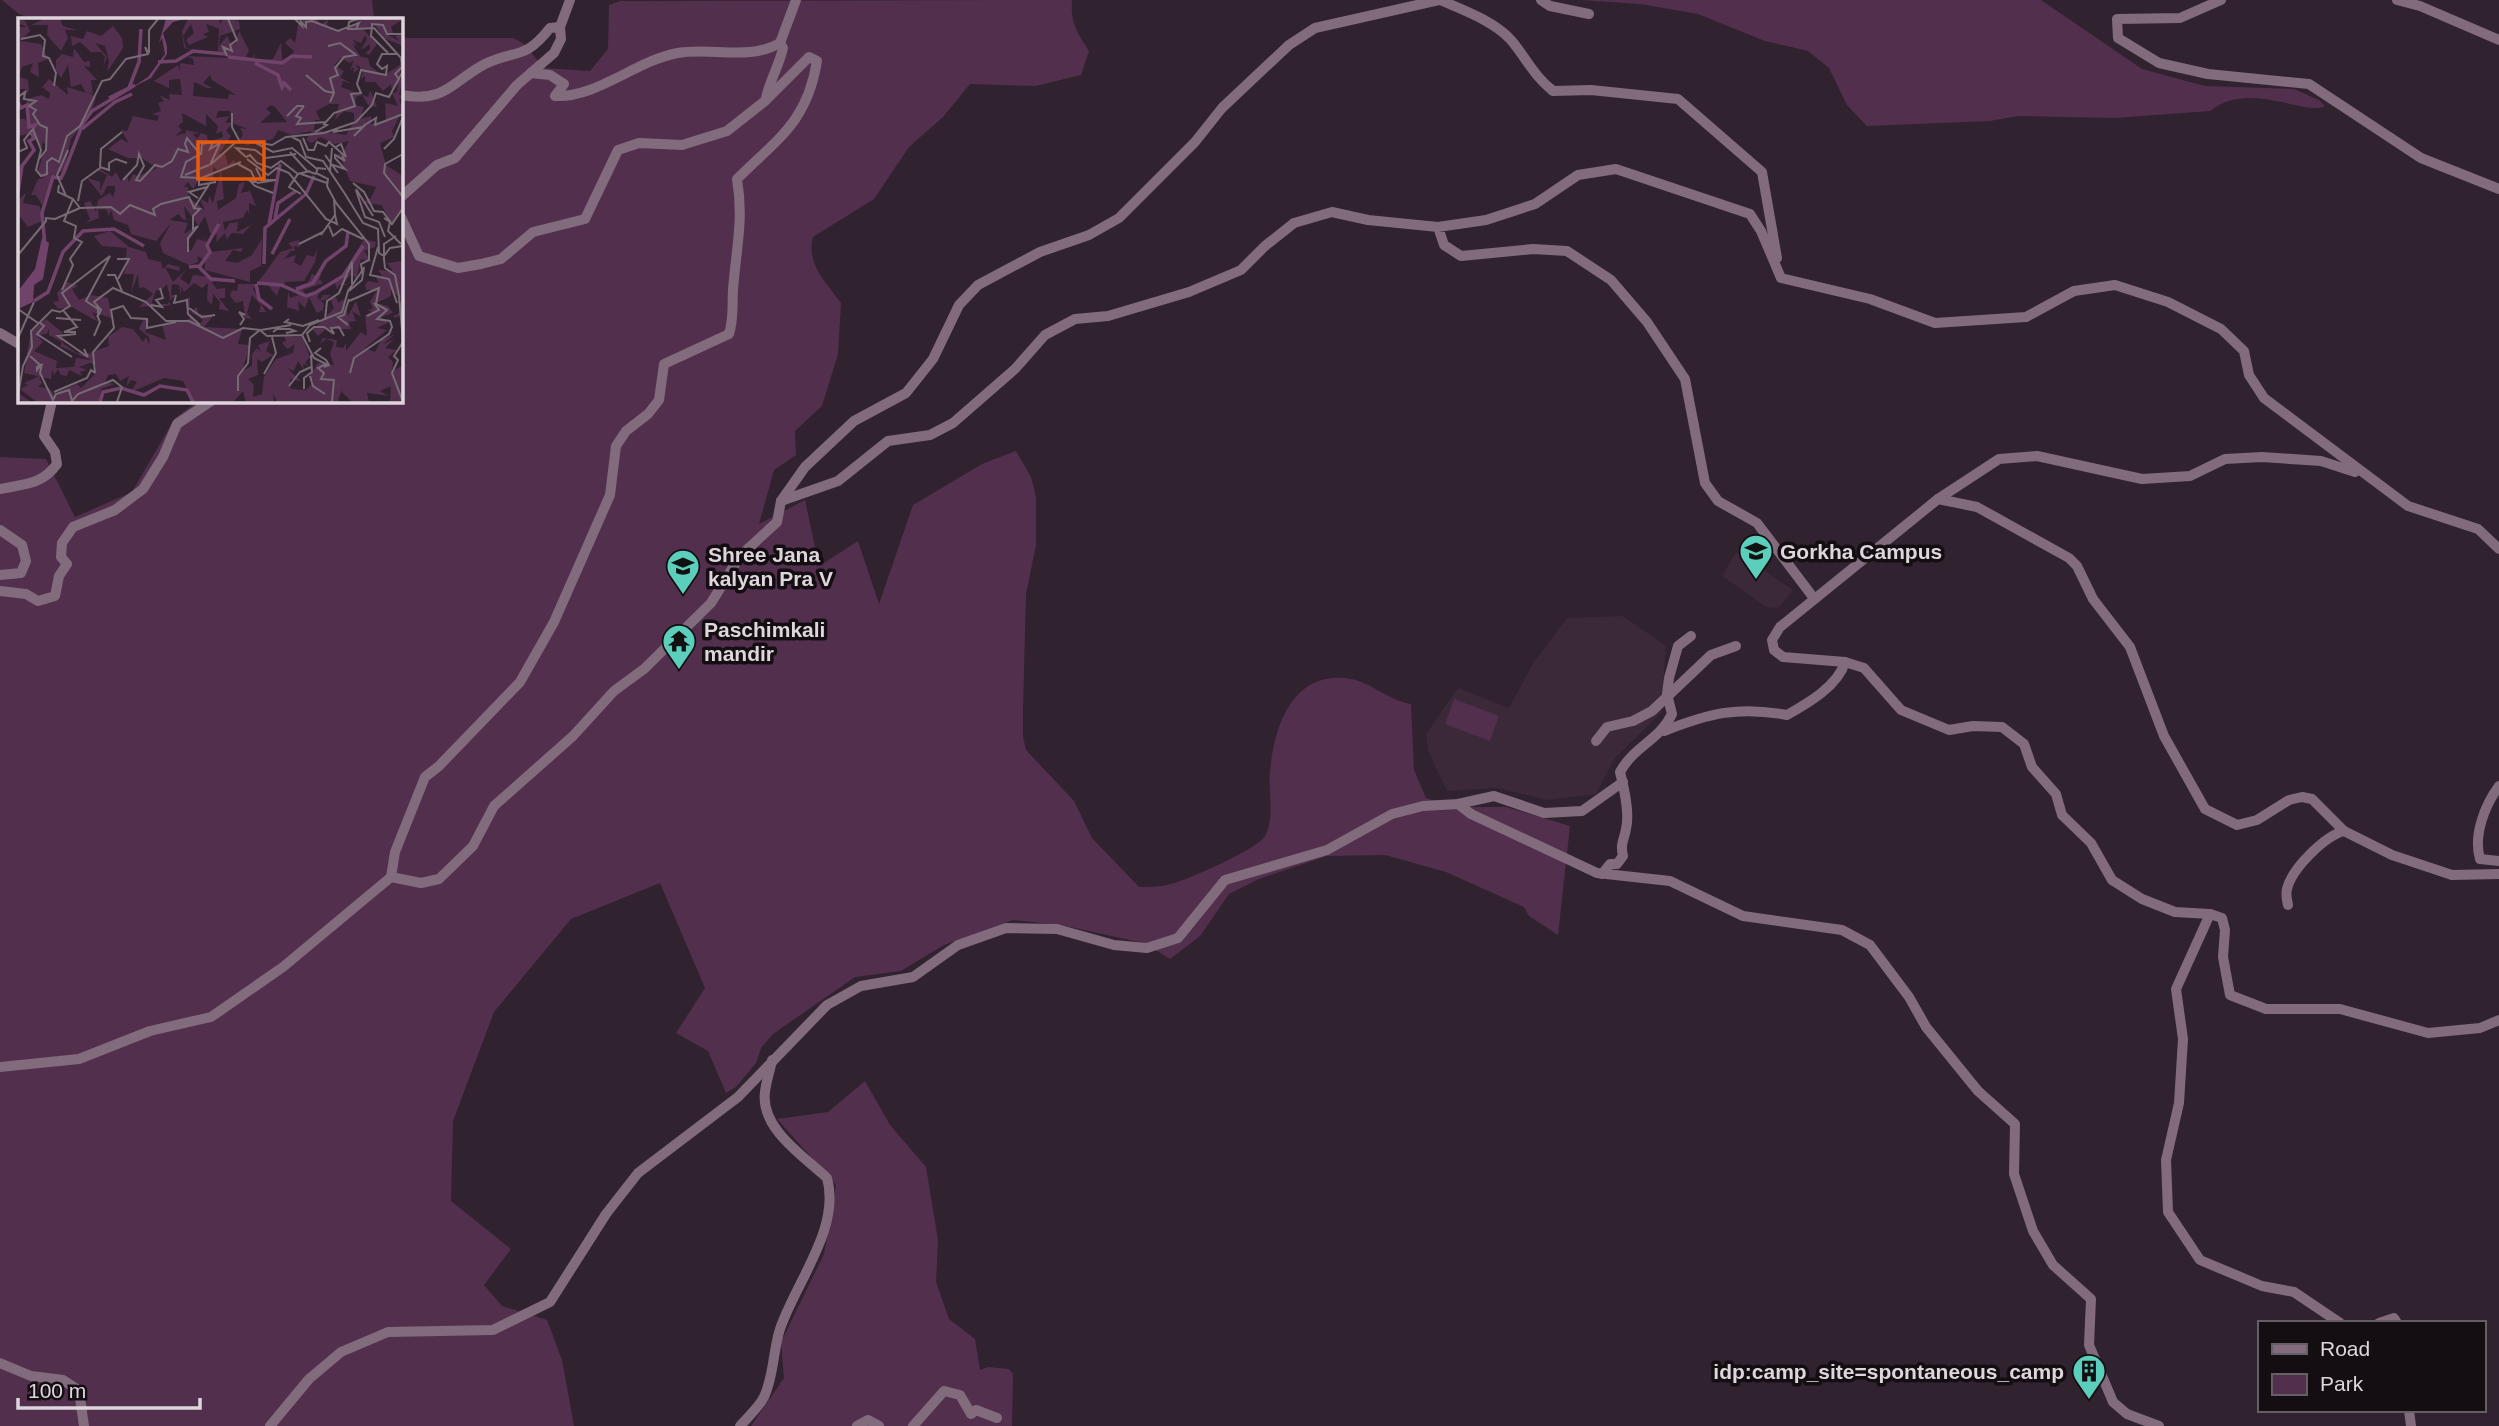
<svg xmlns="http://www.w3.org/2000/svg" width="2499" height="1426" viewBox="0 0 2499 1426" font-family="Arial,sans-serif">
<rect width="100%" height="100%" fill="#30222e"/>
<g fill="#3b2839">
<polygon points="1736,552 1793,590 1778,608 1766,607 1722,576"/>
<polygon points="1623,616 1666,646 1661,713 1615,758 1596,794 1547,800 1496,788 1447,791 1428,751 1426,734 1458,688 1509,708 1533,663 1567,618"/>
</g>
<g fill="#52304d">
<polygon points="2,0 372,0 374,19 32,19 19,14"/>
<path d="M1072 0C1070 22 1077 33 1089 51L1081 75 1036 86 970 84 943 117 909 147 874 199 813 237C806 264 826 282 841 303L838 354 822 406 795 431 796 455 774 470 759 524 805 500 819 566 858 541 879 604 913 505 982 464 1016 451 1031 477 1036 497V545L1026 594 1023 709V736L1026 750 1074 801 1092 838 1139 887C1150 887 1161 887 1171 884 1187 880 1258 849 1265 836 1275 818 1268 792 1270 772 1273 736 1286 687 1326 679 1366 672 1380 699 1411 704L1414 770 1426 798 1454 807H1506L1570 826 1558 935 1529 916 1524 907 1446 872 1385 855 1327 856 1259 879 1229 894 1200 936 1170 959 1144 943 1061 925 1013 920 944 945 901 971 855 977 773 1034 761 1048 756 1063 736 1087 726 1093 708 1051 676 1033 705 988 660 883 571 919 494 1012 453 1121 451 1201 511 1249 484 1285 502 1306 547 1320 562 1360 574 1426H0V457L46 459 75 517 132 492 175 418 198 401H401V38H513L524 44 544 68 590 71 608 49 609 5 620 1Z"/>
<path d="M1581 0H2041L2142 69 2205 86 2294 89 2319 100 2325 106C2305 117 2249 79 2210 111L2115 118 2018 116 1990 121 1867 126 1847 105 1829 68 1808 51 1765 41 1698 14 1640 4Z"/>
<polygon points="1454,699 1499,716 1490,741 1445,724"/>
<polygon points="865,1081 890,1125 926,1167 938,1240 936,1282 949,1319 975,1339 980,1370 988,1367 1009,1369 1013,1374 1012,1426 751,1426 784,1378 781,1342 824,1254 836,1185 777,1119 828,1112"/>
</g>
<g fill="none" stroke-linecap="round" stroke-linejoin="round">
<g stroke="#816b7d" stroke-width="10">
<path d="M1440 0C1463 10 1494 21 1511 40 1527 59 1533 75 1553 91L1591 90 1678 99 1762 172 1777 258"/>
<polyline points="1541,0 1550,6 1589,14"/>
<polyline points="2221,0 2180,18 2117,19 2118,38 2159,63 2208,74 2309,84 2421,158 2499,189"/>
<polyline points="2397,0 2420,6 2499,40"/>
<polyline points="560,27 570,0"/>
<path d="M531 73 550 75 564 84 555 96C597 98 637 60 678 53 712 47 749 61 780 43"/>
<path d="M401 95C446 103 451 82 485 64 516 49 524 61 550 28L560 27 561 39 554 53 517 85 455 158 437 165 401 197"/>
<path d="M766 98C770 80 779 66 783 48L780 43 796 0"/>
<path d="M401 217 419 256 458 268 481 264 501 259 533 232 585 219 618 150 639 143 682 145 727 131 765 101 809 57 817 61C807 123 777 139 737 179 744 220 736 249 733 290 732 306 734 318 729 334L664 364 659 400 648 414 626 431 616 446 610 495 554 622 520 682 439 766 425 777 395 852 391 877 421 883 439 879 473 846 494 806 573 736 614 691 644 669 711 603 740 556 777 522 781 501 805 467 854 421 906 393 933 359 959 305 978 285 1040 252 1089 235 1119 218 1195 142 1222 108 1289 45 1315 28 1439 0"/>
<polyline points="0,333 19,344"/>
<path d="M0 489C24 484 42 485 57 464L55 452 44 436 52 401"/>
<polyline points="1938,499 1999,459 2037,456 2142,479 2190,476 2225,459 2262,457 2321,461 2355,472"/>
<polyline points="781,501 838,481 888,441 930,435 953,423 1015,369 1045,335 1075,319 1108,316 1189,292 1241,270 1265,246 1294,223 1332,212 1368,220 1438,227"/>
<polyline points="0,530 22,545 26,561 21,573 0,575"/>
<polyline points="0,591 26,594 38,601 55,596 59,576 67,564 61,557 62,543 73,527 115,510 143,489 163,457 177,424 211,401"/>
<polyline points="1813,597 1757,523 1718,501 1705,483 1685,379 1647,322 1611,280 1567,251 1533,249 1461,256 1444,245 1438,227 1486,220 1535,204 1578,175 1616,169 1750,214 1761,231 1781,278 1870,299 1935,323 2026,317 2074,291 2115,285 2168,302 2221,329 2244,351 2249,375 2264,398 2408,506 2478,529 2499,549"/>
<polyline points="1845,662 1864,668 1901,710 1949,730 1973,726 2002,727 2024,744 2032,767 2056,794 2062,815 2091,843 2112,880 2142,899 2175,912 2210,914 2222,918 2225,930 2223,957 2230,995 2266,1009 2340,1009 2428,1033 2480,1028 2499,1020"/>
<path d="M1664 731C1710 713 1738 706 1787 715 1808 703 1838 686 1845 662L1783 657 1774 650 1772 640 1780 627 1938 499 1977 507 2069 558 2077 566 2093 599 2130 647 2164 736 2205 809 2237 825 2257 820 2289 800 2302 797 2312 799 2344 831 2392 855 2452 875 2499 874"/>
<polyline points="1596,741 1607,727 1633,721 1652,711 1711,655 1736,646"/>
<path d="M2499 786C2485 805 2473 835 2480 859L2499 861"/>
<polyline points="1458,804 1471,814 1597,873 1670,881 1743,916 1842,930 1870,945 1909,997 1926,1027 1978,1091 2015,1124 2014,1174 2033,1231 2053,1265 2091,1299 2089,1345 2113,1402 2127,1414 2159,1426"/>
<path d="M1602 874 1610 864H1617L1623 856C1620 843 1624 841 1626 829 1630 813 1624 788 1620 772 1635 745 1659 741 1672 714L1667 694 1669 678 1678 646 1691 636"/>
<path d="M2288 905C2287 901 2286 893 2287 889 2292 868 2325 836 2344 831"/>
<polyline points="2210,914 2176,989 2183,1039 2179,1103 2166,1160 2168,1212 2200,1260 2262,1286 2294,1292 2340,1323"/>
<polyline points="0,1067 79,1059 150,1031 211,1017 283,967 391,877"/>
<polyline points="2379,1323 2394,1318 2397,1323"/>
<polyline points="0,1363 31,1376 63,1380 75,1388 80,1398 84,1426"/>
<polyline points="2409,1410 2411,1426"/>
<polyline points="270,1426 309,1379 341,1352 388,1332 493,1330 550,1302 606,1214 638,1173 738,1097 827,1005 861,986 913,977 958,945 1006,928 1057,929 1114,945 1147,948 1178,938 1225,880 1327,850 1392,814 1423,806 1458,804 1494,796 1544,813 1582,811 1623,782"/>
<path d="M740 1426C748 1417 759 1407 764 1397 774 1376 773 1350 780 1329 796 1282 841 1228 827 1178 805 1157 760 1129 765 1092 766 1082 770 1071 772 1060"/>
<polyline points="857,1426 868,1420 879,1426"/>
<polyline points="913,1426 944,1391 960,1395 971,1414 976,1410 997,1418"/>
</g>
</g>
<defs>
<symbol id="university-pin" viewBox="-11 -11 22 30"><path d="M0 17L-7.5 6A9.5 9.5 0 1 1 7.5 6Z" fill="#5bcebc" stroke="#140e13"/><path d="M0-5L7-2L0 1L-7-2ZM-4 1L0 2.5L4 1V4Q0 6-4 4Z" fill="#111"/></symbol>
<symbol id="school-pin" viewBox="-11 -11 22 30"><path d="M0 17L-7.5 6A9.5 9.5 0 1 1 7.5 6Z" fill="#5bcebc" stroke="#140e13"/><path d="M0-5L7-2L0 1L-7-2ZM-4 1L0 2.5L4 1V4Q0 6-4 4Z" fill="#111"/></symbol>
<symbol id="temple-pin" viewBox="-11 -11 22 30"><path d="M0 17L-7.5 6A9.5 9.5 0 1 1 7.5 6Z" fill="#5bcebc" stroke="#140e13"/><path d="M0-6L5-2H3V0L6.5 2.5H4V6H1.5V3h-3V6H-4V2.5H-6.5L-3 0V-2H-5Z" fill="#111"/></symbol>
<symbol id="building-pin" viewBox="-11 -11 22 30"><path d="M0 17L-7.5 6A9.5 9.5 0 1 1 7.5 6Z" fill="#5bcebc" stroke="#140e13"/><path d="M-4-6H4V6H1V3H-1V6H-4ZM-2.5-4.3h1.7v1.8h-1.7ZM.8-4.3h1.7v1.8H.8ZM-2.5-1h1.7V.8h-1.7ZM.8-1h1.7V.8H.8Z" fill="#111"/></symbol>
</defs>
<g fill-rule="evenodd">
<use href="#university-pin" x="1737" y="532" width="38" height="52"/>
<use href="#school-pin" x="664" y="547" width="38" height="52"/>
<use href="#temple-pin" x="660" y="622" width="38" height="52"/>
<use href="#building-pin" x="2070" y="1352" width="38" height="52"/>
</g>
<g text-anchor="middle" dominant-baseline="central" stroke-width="7" stroke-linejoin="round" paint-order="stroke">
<g font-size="21" font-weight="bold" fill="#dfd5dd" stroke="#140e13" text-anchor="start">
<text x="1780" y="551">Gorkha Campus</text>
<text x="708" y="554">Shree Jana<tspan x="708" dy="24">kalyan Pra V</tspan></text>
<text x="704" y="629">Paschimkali<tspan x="704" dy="24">mandir</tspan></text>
<text x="2064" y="1371" text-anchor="end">idp:camp_site=spontaneous_camp</text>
</g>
</g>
<g transform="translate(18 18)">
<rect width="385" height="385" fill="#30222e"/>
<path d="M4 1 8 4 12 13 2 23 23 26 30 41 20 45 21 59 12 54 15 45 4 49 1 59 10 62 11 73 3 83 8 71H0V9H9L0 5ZM26 1H42L45 8 59 12H47L50 20 43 33 29 17 30 7H13ZM170 1H201L202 6 205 1 221 3 222 11 202 18 201 28 209 18 213 26H217L221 13 231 32 228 39 234 41 237 34 236 41 242 42 255 41 263 25 264 42 274 38 276 33 267 25 272 20 277 25 281 1H298L304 6 310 1 309 10 325 13 339 4 332 1H385L373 9 375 15H367L381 23 377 18 385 16V28L366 20 357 7 345 11 359 26 351 37 347 35 352 31V26L343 32 349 21 347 17 343 25 333 21 337 24 334 28 339 24 336 29 343 39 350 40 352 48 365 58 385 45 381 58 375 57 385 62 381 76 385 80 381 81 385 92 374 113 376 119 362 125 368 147 385 158V190L373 208 364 187 343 185 353 180 358 169 332 163 324 143 316 136H324L331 123 317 126 302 119 294 125 288 122 294 113 274 117 260 112 255 121 229 127 221 123 225 116 222 110 230 111 216 106 212 93H200L198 100 212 98 207 105 215 104 208 113 206 111 213 118 201 136H207L210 147 216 142 218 147 199 152 195 148V163H180L175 171 170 164 166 169H170V179L187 192 183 184V181L190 185 191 178 195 185 203 152 206 181 199 183 200 192 218 180 221 166 227 164 223 175 232 173 238 188 231 185V196L229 192 225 200 205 204 207 213 212 205 220 204 219 214 233 207 225 216 214 215 209 221 207 215 198 224 199 216 192 215 187 198 168 227 173 233 179 221 187 223 184 215 193 234 225 230 223 234 215 232 207 243 219 245 234 237 244 221 243 248 232 253V264L187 252V242L179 238 180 244 171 247 145 235 142 225 153 205 138 223 113 216 110 207 96 202 93 192 90 198 89 192 80 191 81 200 68 205 72 201 66 185 72 183 78 194 80 182 92 175 95 179 97 172V168H89L84 178 69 160 82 164V173L89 157 79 152 69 157 82 151 94 159 98 154 103 163 109 158 111 164 115 156 120 158 139 150 124 140H110L90 131 103 121 111 125 103 112 109 113 115 98 139 103 141 98 134 96 143 93 140 85 146 83 141 77 152 82 151 76 164 77 162 61 151 62V70L136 63 160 47 162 53V45L176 47 175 41 169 38 210 40 202 33 188 36 166 30 164 13ZM173 6 176 15 168 22 171 27 190 19 185 16 191 14 188 6 201 11 200 33 189 35 168 30 165 18ZM323 40 332 45 336 42 332 52 336 49 335 55 341 51 337 47 341 48 345 55 342 61 347 58V64H357L365 73 373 66 374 74 380 65 379 74 374 75 380 88 367 85 368 102 353 106V98L342 101 346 89 337 87 338 79 344 77 350 87 359 89 352 72 350 79 323 69 325 63 334 66 322 59 326 53 316 47ZM192 57 194 62 218 77 211 76 210 81 175 78 176 64 189 70H194L185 65ZM311 86H321L317 102 326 93 336 95V104L324 108 334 107 328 117 296 112 297 102H302L298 93ZM253 87 257 89 269 104 242 105 253 95 248 91ZM164 95 188 108V96L200 108 198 116 204 113 205 119 190 124 189 117 183 115 179 121 175 116 182 115 168 112V115L157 118 164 112 160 108 165 104ZM166 188 180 207 166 216 170 205 152 202 160 196 166 202 173 201H168ZM95 8 104 20 105 30 89 54 91 43 87 28 77 25 89 39 85 49 87 39 83 34H73L62 24 54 28 53 18 65 21 69 13 83 18ZM56 30 66 44 72 43V49L66 48 79 62H73L75 76 67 72 78 79 73 95 53 121 46 152 35 158 24 187 18 177H13L20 161 26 160 20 153 28 127 25 124 23 130 17 121 12 123 16 105 11 116 0 118V101H7L11 106 9 81 23 77 31 81 32 75 24 69 31 61 50 77 49 69 68 75 63 66 53 69 50 47 43 60 38 52V42L44 36 55 39ZM8 175 5 185 22 188 24 203 10 209 0 196V182ZM92 213 111 229 128 234 130 241 143 244 145 251 150 246 162 249 161 253 147 249 155 264 169 251 162 260 171 267 175 257 200 260 194 265 199 271 207 270V280H201L211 293 201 291 202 284 195 276 194 287 189 282 190 265 184 270 176 265 166 274 163 268V278L161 267 154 266 153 277H158L151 283 155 294 152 287 144 289 143 286H150L152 280 149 266 143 273 138 272 140 266 134 284 136 288 121 289 135 276 126 269 121 270 120 256 113 275 116 256H106L110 242 101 241 108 239 109 230 84 228 76 218ZM346 221 358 224 357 229 346 233 354 244 343 241 338 261 334 256 324 265 329 267H321L319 272 317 265 305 273 326 256 331 257 332 244ZM281 222 282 229 276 228 277 233H273L266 241 278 237 276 244 283 248 289 237 296 239 300 229 297 244 286 263 267 264 266 268 277 272 262 269 259 278 250 267 240 265 235 271 248 294H241L243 287 234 277 229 295 234 301 227 300 225 283 218 285 212 278 214 272 219 273 220 266H239L262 234 275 230 270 225ZM385 243V296L377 300 375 298 384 294 380 285 384 282 373 272V278L358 285 370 288 375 295 363 299 370 305 359 310 369 312 347 330 357 334 363 322 377 316 365 326 376 321 367 330 379 332 370 339 375 344 374 354 385 347V384H372L373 368 362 373 371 378 349 375 351 384H334L323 373 325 369 320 382 323 384H259L255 375 256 384H228L225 373 215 384H175L165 363 146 360 113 374 119 364 113 362 108 369 111 358 102 363 98 356 90 357 87 364 97 366 83 371 81 384H19L3 372 2 376 13 384 0 382 4 370 10 367 6 365 21 358 24 365 20 369 31 370 36 376 59 366 63 370 77 356 78 347 72 345 61 349 69 352 62 354 64 358 51 352 49 358 43 357 40 351 36 357 34 352 33 361 6 355 13 314 28 301 45 315 40 317 46 326 59 335 69 336 91 328 90 319 104 309 115 311 125 324 128 319 132 328 131 319 121 311 126 300 131 302 127 314 148 322 144 307 172 301 167 281 172 279 171 295 182 306 185 302 173 294 179 289 180 296 195 298 186 309 224 311 220 326 232 327 224 353 234 348V336L239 330 243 334 240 327 252 323 248 333 255 337 244 344 239 341 240 357 230 361 236 367 235 379 244 376 246 359 258 341 275 335 277 326 270 331 264 325 268 323 266 318 284 319 292 339 287 345 291 348 285 346 286 352 280 343 276 353 269 350 283 363 272 361 273 371 288 372 296 364 291 359 300 345 316 347 312 336 316 324 308 321 302 326 305 320 319 322 318 329 325 330 328 325V333L343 314 349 318 347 297 355 294 349 292 355 291 352 284 359 272H348L347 267 350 263 361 265 357 257 364 258 360 252 375 253 369 245ZM31 310V317L44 324 42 328 73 342 58 340 56 349 38 350 39 343 16 333 25 324 19 317 29 316ZM304 255 301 261 305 265 285 272 288 278 303 273 299 279 306 286 305 292 299 295 291 279 287 290 280 283 281 293 269 289 270 274 272 280 281 277 278 271 289 267 294 256 300 259ZM49 264 60 268 54 271 61 282 74 277 90 280 94 300 74 294 80 304 54 289 40 291 35 284 41 283 39 275ZM305 277H313L307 282 318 279 320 285 326 281 330 298 338 283 343 299 334 293 338 303 331 304 333 311H308L300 318 295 312 316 290 313 282H302Z" fill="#52304d" fill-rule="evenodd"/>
<path d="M148 1H167L155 4 145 15 149 28V36L133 60 113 70 130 59 147 36 144 20 141 25ZM24 220 31 225 25 261 16 267 15 284 0 291V273L17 251Z" fill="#71436b"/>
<path fill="none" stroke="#71436b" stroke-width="3.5" d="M210 39 264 45 274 38 294 39M140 44 158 43 175 33 207 36M237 45 260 57 264 69 266 65 273 72M91 80 111 70 121 44 123 11M0 84 3 90 9 87 11 109 17 107 15 110M64 111 97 84 114 76M0 175 4 148 16 132 11 123 17 120 13 115M257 201 260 185 278 173M251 206 262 146M27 228 24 195 35 159 43 160 46 154 65 105 74 93 117 67M254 236 272 201M246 246 247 210 288 176 296 158M171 249 180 248 193 261 217 263M181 249 192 234 189 227 201 206M239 265 263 267 288 278 297 275 325 258 345 228M238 266 241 281 254 291M278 271 295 265 308 243 328 228 330 214M16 283 30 274 45 234 65 213 96 211 126 228M82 384 85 374 103 370 126 377 142 368 169 372 175 384"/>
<path fill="none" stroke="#766a74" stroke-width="2" d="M277 1 284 8 283 4 288 9V4L294 3 320 13 341 5 338 11 356 10 383 40 384 49 377 56 381 61M338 11H330L331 4 339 1M3 21 22 17 27 22 25 38 31 40 38 55 36 68M310 28 322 25 338 37 326 39 317 50 320 57 312 60 316 75 312 84M370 35 353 18 354 6 365 7 369 16H385M209 38 205 29 214 33 212 27 219 22 210 1M288 57 307 73 316 75M0 79 7 74 6 81 18 83 11 88 18 92 15 96 22 107 29 110 28 132 21 141M286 88 278 98 283 100 279 106 308 104M214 95V109L222 124M269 98 279 88H286M345 108 358 100 357 107 385 96M322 109 315 114 345 109 336 118M297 114 309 107 306 106 316 95 337 88 333 76 343 75 339 66 343 52 368 57 369 48 364 51 359 46 364 36H379M274 119 282 123 288 139 305 143 327 176M285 120 290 132H296L299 124 308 128 311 124 328 139 323 126 318 129M366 131 376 121 385 99M0 134 9 130 6 122 15 111 23 132 18 152 23 158 29 156V144L34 140 41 144 49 118 62 108 84 63 92 61 108 41 130 36 127 29 130 34H131V12L140 1M272 134 289 153 298 156M385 136 367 146 366 155 385 179M183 137 184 126 195 124 192 131 202 125 192 147 218 124M307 137 320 155M228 139 218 130 237 132 248 140 278 136M228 139 232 137 239 145 253 150 263 143 280 156M229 141 250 157 259 150 271 155 308 201 319 206 317 197M220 146 233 153 238 164 232 163 237 168 255 175M315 147 327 151 317 140V137L327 143 324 138M82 149 91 152V145L98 141 109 145M238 150 244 162H258L239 165M299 151 274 130 255 134 236 124 254 127 268 119 306 115 338 104 354 87 358 75 371 79 385 53M312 153 314 130M283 156 309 165M167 157 191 147M105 162 119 147 121 136 126 148 118 162 122 163 137 147 144 149 154 143 160 131 170 134 167 126 169 120 182 136 168 144 163 159 181 160M335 165 346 174 356 193 365 194 374 206 385 190M41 167 40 174 55 181 46 203 58 208 56 220 64 224 52 241 55 247 44 272M338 171 355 198M338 172 347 199 361 204 367 219M283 176 271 169 280 156 292 153M327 176 345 205 360 211 361 235 366 238 372 230 385 228M48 178 39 157 50 132M180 180 171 174 189 169M55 181 62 190 93 189 102 196 112 187 137 197 135 191 143 186 171 179 176 190 192 165 198 164 181 167V161L223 144M60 183 64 163 82 150 83 131 104 114M366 200 372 204 370 213 383 226M28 204V200L37 201 62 190M311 208 315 218 324 211 345 221M303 217 317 197 316 181M378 218 366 226V241L367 250 377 257 381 278 385 324 376 338 380 342 374 355 385 384M281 226 305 214M360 229 352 257 371 261 379 285M170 234V220L180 208 175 211V198L182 191 175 190M0 237 28 203M99 241H111L100 261M89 257H97L104 273M331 273 344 262 346 249M158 277 156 285 169 282 170 296 182 307M331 283 361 270 358 286 369 292 359 301 372 303 374 309 371 316 336 340 332 355M133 287 144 289 138 282 145 280 142 270M171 290 184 299 197 297M0 291 20 305M45 292 59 309 46 314H58M349 298 361 292 356 285M38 300 63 302M271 301 267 304 285 308 301 302M307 302 309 283 321 275 334 244V266M21 304 26 308 19 316 54 339M222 307 226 301 221 294 227 297M330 307 320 299 326 297 331 281M243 312 273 307M255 314 259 311H272L277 313 268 315M58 316 40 318 70 339 66 331M284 317 296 340 308 346 300 350 306 355 303 361 316 362 314 384M76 318 82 304 79 297M0 320 16 284M292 324 289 315 296 309H306L316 316 313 310 321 309 326 318M303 330 297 335 308 342 311 347 306 349M12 338 22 347 19 349V352L24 346 22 355 35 382 38 376 51 372 54 383 60 376 95 362 104 369 99 384M77 355 75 334 96 310 93 292 105 288 113 300 129 301V310L158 304M246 356 258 335 254 319M292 358 295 368 307 376M271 368 282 354 293 349M286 371V360L294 354 293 337M220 373V358L230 345 232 320 242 312M36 374 69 360 73 352 77 355M0 378 5 348 14 329 13 313 34 292 42 294 52 288 44 275 92 238 68 283 80 291V298L83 292 76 284 95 270 128 284 148 303H171L205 320 225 310 242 312 249 318 284 317 292 307 324 294 330 273 344 253 343 246 351 242V226L318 185 309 168 310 161 298 155 300 150 308 151"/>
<path fill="#e8590c" fill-opacity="0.15" stroke="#e8590c" stroke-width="3.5" d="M180 124H246V161H180Z"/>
<rect width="385" height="385" fill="none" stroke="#dfd5dd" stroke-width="3.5"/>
</g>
<rect x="2258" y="1321" width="228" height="91" fill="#140e13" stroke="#655e64" stroke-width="2"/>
<rect x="2272" y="1344" width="35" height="10" fill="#816b7d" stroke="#655e64" stroke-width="2"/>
<text x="2320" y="1356" font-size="21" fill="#dfd5dd">Road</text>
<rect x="2272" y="1374" width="35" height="21" fill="#52304d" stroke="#655e64" stroke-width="2"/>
<text x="2320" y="1391" font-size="21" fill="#dfd5dd">Park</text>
<path d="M18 1398v10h182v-10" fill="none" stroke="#dfd5dd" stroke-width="3.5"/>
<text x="28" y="1398" font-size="21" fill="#dfd5dd" stroke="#140e13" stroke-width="5" paint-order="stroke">100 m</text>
</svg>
